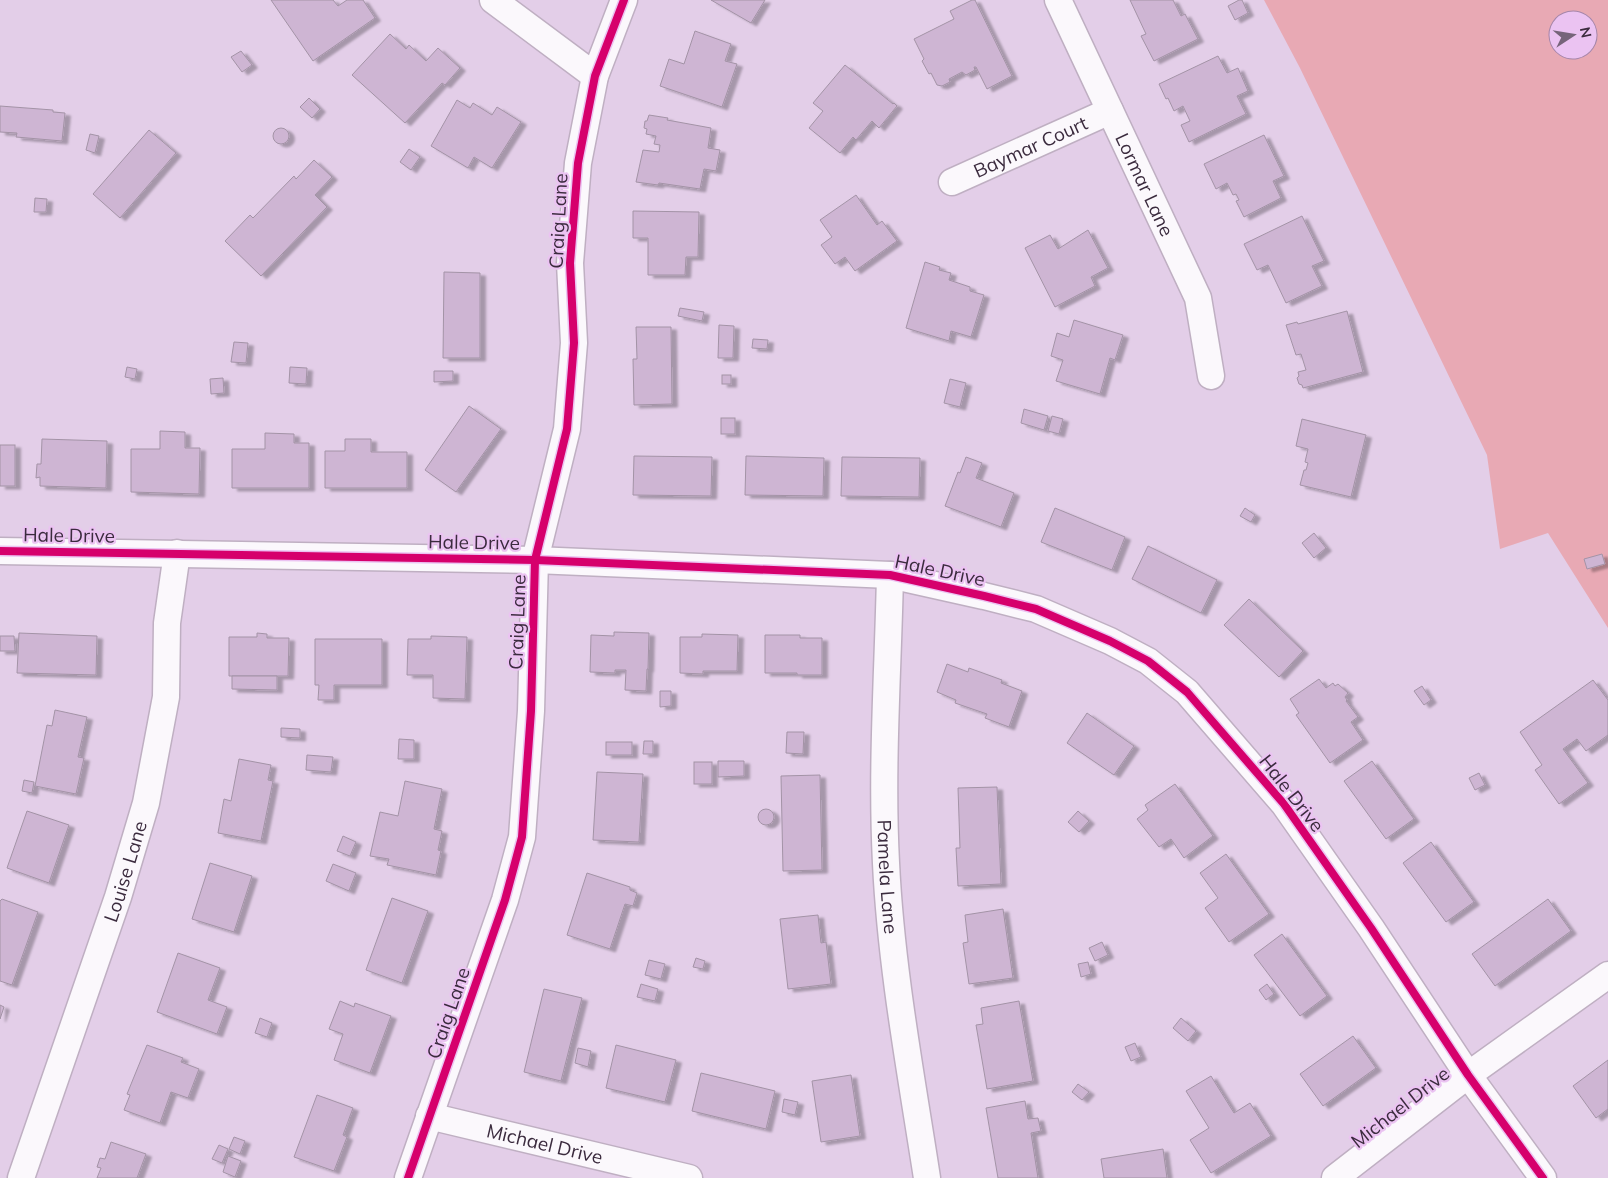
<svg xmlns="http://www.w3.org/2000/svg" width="1608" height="1178" viewBox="0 0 1608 1178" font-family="Mulish,sans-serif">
<defs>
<filter id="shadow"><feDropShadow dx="5.5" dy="3" stdDeviation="1" flood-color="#0004"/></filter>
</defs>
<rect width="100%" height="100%" fill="#e3cee8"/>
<path fill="#e8a9b4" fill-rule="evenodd" d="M1264 0H1608V628L1548 533 1500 549 1487 455 1300 68ZM1558 20H1588V50H1558Z"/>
<g fill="#ceb5d3" stroke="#a393a6" filter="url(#shadow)">
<polygon points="271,0 333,0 338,6 347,0 363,0 375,18 313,61"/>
<polygon points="711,0 765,0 751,23"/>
<polygon points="972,0 975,0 1012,76 987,89 976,67 974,67 975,70 966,75 962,72 949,79 950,82 942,86 937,85 931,73 929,74 922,61 924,59 914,39 954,19 950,11"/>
<polygon points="1130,0 1173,0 1181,16 1185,14 1198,39 1154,61 1141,36 1146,34"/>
<polygon points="1239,0 1242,0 1248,13 1235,20 1228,6"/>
<polygon points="695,31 731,44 725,61 737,64 722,107 660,86 669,59 684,64"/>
<polygon points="390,34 406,49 409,45 426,61 438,48 460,68 445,85 442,83 405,123 352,75"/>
<polygon points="241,51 252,65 242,72 231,57"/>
<polygon points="1218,56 1227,73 1238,68 1248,91 1237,96 1246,114 1189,142 1181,125 1190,121 1183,106 1174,111 1168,98 1166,99 1159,84"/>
<polygon points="845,65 893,104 894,103 897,106 879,128 872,121 856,140 853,137 840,153 809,128 823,111 813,103"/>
<polygon points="309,98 320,109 312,118 300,107"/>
<polygon points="457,100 470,108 473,103 492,115 497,107 521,122 492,168 474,157 468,168 431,146"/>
<polygon points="0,106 53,110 53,112 65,113 62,141 16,137 17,133 0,132"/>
<polygon points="649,115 668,118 667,120 711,128 708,148 720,150 716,171 704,169 700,189 659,183 658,185 636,182 643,150 659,152 660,145 654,144 656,136 646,134 647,129 644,128 645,121 647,121"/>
<circle cx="281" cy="136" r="8"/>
<polygon points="149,130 176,153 120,218 93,194"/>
<polygon points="90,134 99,136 95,153 86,150"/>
<polygon points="1264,135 1284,176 1273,181 1281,198 1244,217 1236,201 1239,200 1236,194 1233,195 1227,183 1216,189 1204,164"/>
<polygon points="409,149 420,157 411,170 400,162"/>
<polygon points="314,160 332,177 315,195 327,207 261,276 225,241 250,215 253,218 294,176 296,179"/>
<polygon points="856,195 877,225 882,221 897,241 855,271 845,257 835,264 821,245 832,237 820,220"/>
<polygon points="35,198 47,199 46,212 34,212"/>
<polygon points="633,211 699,212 698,257 686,257 685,275 648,275 648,238 633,238"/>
<polygon points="1302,216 1324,261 1312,266 1322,286 1286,303 1268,265 1257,270 1244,244"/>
<polygon points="1088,230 1108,268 1091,277 1095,286 1055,307 1025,248 1050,235 1058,249"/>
<polygon points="925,262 940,267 939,270 951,273 949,280 970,287 970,291 984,295 971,337 951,331 949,341 906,328"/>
<polygon points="444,272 480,273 480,358 443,358"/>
<polygon points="680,308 704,312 702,321 678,316"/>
<polygon points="1347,311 1363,372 1303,388 1302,385 1299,384 1297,378 1299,376 1298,372 1306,370 1301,354 1296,355 1286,325 1297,322 1298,324"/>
<polygon points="1074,320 1123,335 1115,360 1110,358 1100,394 1056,381 1063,360 1051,356 1057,333 1069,337"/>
<polygon points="719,325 734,326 733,358 718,358"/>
<polygon points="636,327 671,327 672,404 634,405 633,359 637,359"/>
<polygon points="753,339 768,340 767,349 752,348"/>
<polygon points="234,342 248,343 246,363 231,362"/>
<polygon points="127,367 137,369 135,379 125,377"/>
<polygon points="290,367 307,368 306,384 289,383"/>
<polygon points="434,371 453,371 453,381 434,382"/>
<rect x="722" y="375" width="9" height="9"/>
<polygon points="223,378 224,393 211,394 210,379"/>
<polygon points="950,379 966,383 960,407 944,403"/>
<polygon points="469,406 501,429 456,492 425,470"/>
<polygon points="1024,409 1048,416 1044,430 1021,423"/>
<polygon points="1052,416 1063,419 1059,434 1048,431"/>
<rect x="721" y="418" width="14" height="16"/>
<polygon points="1302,419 1366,435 1351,497 1300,485 1304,470 1306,470 1308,463 1305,462 1308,449 1296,446"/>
<polygon points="160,431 185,432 185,448 200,448 199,494 131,492 131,449 160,449"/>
<polygon points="265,433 294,434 294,443 309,443 309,488 232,488 232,449 265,449"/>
<polygon points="42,439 107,441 106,488 40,486 40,477 36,478 37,464 41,464"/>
<polygon points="345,439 371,439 371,452 407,452 407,488 325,488 325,451 345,451"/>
<rect x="0" y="445" width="15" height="41"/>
<polygon points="634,456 712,457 711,496 633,495"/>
<polygon points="746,456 824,458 823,496 745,495"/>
<polygon points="842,457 920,458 919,497 841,496"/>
<polygon points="966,457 982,463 976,478 1014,493 1001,527 945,506 958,472 960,473"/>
<polygon points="1055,508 1125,537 1112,570 1041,542"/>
<polygon points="1245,508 1255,515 1251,522 1240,516"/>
<polygon points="1314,533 1326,548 1314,558 1302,543"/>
<polygon points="1148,546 1217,580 1201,613 1132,579"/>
<polygon points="1602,554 1605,564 1587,569 1584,559"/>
<polygon points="1249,599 1303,651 1279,677 1224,625"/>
<polygon points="614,632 649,633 648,669 647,669 646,691 625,690 626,670 615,670 615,673 590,672 591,635 614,636"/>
<polygon points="19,633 97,636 96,675 17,673"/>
<polygon points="257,633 267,634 267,638 289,638 288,676 229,676 229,637 257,637"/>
<polygon points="702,634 738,635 737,671 703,671 703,674 680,673 680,637 702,637"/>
<polygon points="765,635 800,635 800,638 822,638 822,675 797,675 797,673 765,673"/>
<polygon points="0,636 14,636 15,651 0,651"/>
<polygon points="431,636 467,637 465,699 433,698 433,675 407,675 408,639 431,639"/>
<polygon points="315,639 382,639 382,685 334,685 334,700 318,700 319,685 315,685"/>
<polygon points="947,664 968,672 969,668 1002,680 1001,683 1022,691 1009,727 985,718 987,714 955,703 956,700 937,692"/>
<polygon points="232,676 277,676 277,690 232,689"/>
<polygon points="1319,679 1326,688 1333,683 1335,686 1338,684 1348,693 1345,697 1347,700 1346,701 1358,717 1351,722 1363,740 1330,763 1296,715 1299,713 1290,699"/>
<polygon points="1593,680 1608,700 1608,735 1586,751 1577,739 1563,749 1588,783 1559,804 1535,770 1542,765 1520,732"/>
<polygon points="1422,686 1431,700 1424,705 1414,691"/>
<polygon points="660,691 671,691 671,706 660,707"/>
<polygon points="55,710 87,717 78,757 84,758 76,794 35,786 47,725 52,726"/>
<polygon points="1087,713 1134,746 1114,775 1067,743"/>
<polygon points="281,728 300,729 300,738 281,737"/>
<polygon points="787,732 804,732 803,754 786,753"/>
<polygon points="399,739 414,740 414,759 398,759"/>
<polygon points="644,741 653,741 653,754 643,754"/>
<rect x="606" y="742" width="26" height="13"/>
<polygon points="307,755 333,757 331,772 306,770"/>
<polygon points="239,759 271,765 268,780 273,781 261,841 218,833 224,799 231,801"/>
<polygon points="718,761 744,761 744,776 718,777"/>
<polygon points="1372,761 1414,819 1386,839 1344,781"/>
<rect x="694" y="762" width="18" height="22"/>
<polygon points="597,772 643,774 639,842 593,840"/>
<polygon points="1479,773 1485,785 1475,790 1469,778"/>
<polygon points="820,775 822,870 783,871 781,776"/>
<polygon points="24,780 34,782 32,793 22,791"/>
<polygon points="405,781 442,789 434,829 442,831 438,850 441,851 436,875 387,865 389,859 370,856 380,812 398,816"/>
<polygon points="1175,784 1213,836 1184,858 1171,839 1159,847 1137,819 1148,810 1145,805"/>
<polygon points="997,787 1001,884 958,886 956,848 960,848 958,788"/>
<circle cx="766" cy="817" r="8"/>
<polygon points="27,811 69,825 49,883 7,868"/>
<polygon points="1078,811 1089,821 1079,832 1068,822"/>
<polygon points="343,836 356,842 350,856 337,851"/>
<polygon points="1431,842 1474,902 1446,922 1403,863"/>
<polygon points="1226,854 1269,914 1229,942 1205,908 1218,898 1200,873"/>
<polygon points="210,863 252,876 234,932 192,919"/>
<polygon points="333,864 356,873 349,891 326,881"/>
<polygon points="587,873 630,887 630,890 637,893 633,906 625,904 610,949 567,935"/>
<polygon points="392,898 428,911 402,983 366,970"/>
<polygon points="2,899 38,912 12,985 0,981 0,901"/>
<polygon points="1548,899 1571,931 1495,986 1472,954"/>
<polygon points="1003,909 1013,978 969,984 963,943 968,942 965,915"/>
<polygon points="818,915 821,943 826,942 831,984 788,989 780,919"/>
<polygon points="1282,934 1327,996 1300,1016 1254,955"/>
<polygon points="1102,942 1108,955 1095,961 1089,948"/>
<polygon points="178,953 220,968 208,1000 227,1007 217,1034 157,1012"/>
<polygon points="696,958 705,961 703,969 693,967"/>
<polygon points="649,960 665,964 661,979 645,975"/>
<polygon points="1088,962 1091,974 1081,977 1078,964"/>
<polygon points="641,984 658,989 655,1001 637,997"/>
<polygon points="1267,984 1274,994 1266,1000 1259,990"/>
<polygon points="544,989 582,998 561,1081 524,1072"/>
<polygon points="340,1001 354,1007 355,1003 391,1016 370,1073 334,1060 343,1034 329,1029"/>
<polygon points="1019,1001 1033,1081 987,1089 976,1025 983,1024 981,1008"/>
<polygon points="0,1005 4,1007 0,1019"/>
<polygon points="260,1018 272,1023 267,1037 255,1033"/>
<polygon points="1181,1018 1196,1031 1188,1041 1173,1028"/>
<polygon points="1353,1036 1376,1068 1323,1106 1300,1074"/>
<polygon points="1135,1043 1141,1057 1131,1061 1125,1047"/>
<polygon points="147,1045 183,1058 181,1062 199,1069 188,1098 171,1092 160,1123 124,1110 130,1095 127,1094"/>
<polygon points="616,1045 676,1060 665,1102 606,1088"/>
<polygon points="578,1048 591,1051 588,1067 575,1063"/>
<polygon points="1608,1060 1608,1109 1596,1118 1573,1086"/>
<polygon points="701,1073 775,1091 766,1129 692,1111"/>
<polygon points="851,1075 860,1136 821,1142 812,1081"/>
<polygon points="1211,1076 1234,1113 1250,1103 1271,1136 1211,1173 1190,1140 1209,1128 1186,1091"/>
<polygon points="1078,1084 1089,1092 1082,1100 1072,1092"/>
<polygon points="317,1095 353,1108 343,1135 347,1137 334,1171 294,1157"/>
<polygon points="784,1099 798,1102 795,1115 782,1112"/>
<polygon points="1025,1101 1028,1119 1038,1118 1041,1131 1031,1133 1038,1178 998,1178 986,1108"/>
<polygon points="234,1137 245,1141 240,1154 229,1149"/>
<polygon points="111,1142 146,1154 137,1178 97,1178 101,1168 97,1167 100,1158 105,1159"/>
<polygon points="219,1145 228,1149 222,1163 212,1159"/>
<polygon points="1163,1149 1167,1178 1104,1178 1101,1159"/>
<polygon points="228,1156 241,1161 235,1177 223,1172"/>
</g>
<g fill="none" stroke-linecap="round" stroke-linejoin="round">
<defs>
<g id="street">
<polyline points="493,0 595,76"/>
<path id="s1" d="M1058 0 1198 298 1211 376"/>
<path id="s2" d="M952 182 1110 111"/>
<polyline points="0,551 535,560 890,575 984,596 1036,609 1110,641 1148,661 1187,692 1284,804 1371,928 1468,1075 1543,1178"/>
<path id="s3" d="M890 575C888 671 881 767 886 863 891 968 911 1074 927 1178"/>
<path id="s4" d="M429 1116 689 1178"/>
<path id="s5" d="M21 1178 118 897 146 803 166 697 167 623 177 553"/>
<polyline points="408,1178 505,900 522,837 531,711 535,560 567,429 574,343 570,263 578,163 595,76 624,0"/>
<polyline points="1335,1178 1468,1075 1608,975"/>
</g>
</defs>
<use href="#street" stroke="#bfafc2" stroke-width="29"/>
<use href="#street" stroke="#fbf8fc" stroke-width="26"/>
<defs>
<g id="cycleway">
<polyline points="0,551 535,560 890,575 984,596 1036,609 1110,641 1148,661 1187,692 1284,804 1371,928 1468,1075 1543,1178"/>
<polyline points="408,1178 505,900 522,837 531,711 535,560 567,429 574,343 570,263 578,163 595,76 624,0"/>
</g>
</defs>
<use href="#cycleway" stroke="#ebc3f2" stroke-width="11"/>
<use href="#cycleway" stroke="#d6006c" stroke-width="8"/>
</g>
<g text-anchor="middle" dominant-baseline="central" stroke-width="4.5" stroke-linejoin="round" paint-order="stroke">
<g font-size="19" fill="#3b2b3e" stroke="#ebc3f2">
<text stroke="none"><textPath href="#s2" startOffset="86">Baymar Court</textPath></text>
<text stroke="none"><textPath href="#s1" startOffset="204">Lormar Lane</textPath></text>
<text transform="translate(558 221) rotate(-87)">Craig Lane</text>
<text transform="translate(69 535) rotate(1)">Hale Drive</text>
<text transform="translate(474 542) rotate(1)">Hale Drive</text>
<text transform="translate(940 570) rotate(12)">Hale Drive</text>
<text transform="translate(517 622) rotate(-88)">Craig Lane</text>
<text transform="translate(1292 793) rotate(52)">Hale Drive</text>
<text stroke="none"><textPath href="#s5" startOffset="324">Louise Lane</textPath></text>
<text stroke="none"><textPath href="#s3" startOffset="302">Pamela Lane</textPath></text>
<text transform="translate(448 1013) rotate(-71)">Craig Lane</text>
<text transform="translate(1400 1107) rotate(-38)">Michael Drive</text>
<text stroke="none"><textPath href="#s4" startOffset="119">Michael Drive</textPath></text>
</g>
</g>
<g transform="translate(1573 35) rotate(78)"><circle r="24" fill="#ebc3f2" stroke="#a586aa"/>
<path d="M0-4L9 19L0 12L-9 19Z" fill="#76647a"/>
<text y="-8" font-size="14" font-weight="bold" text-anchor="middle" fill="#3b2b3e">N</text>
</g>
</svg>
